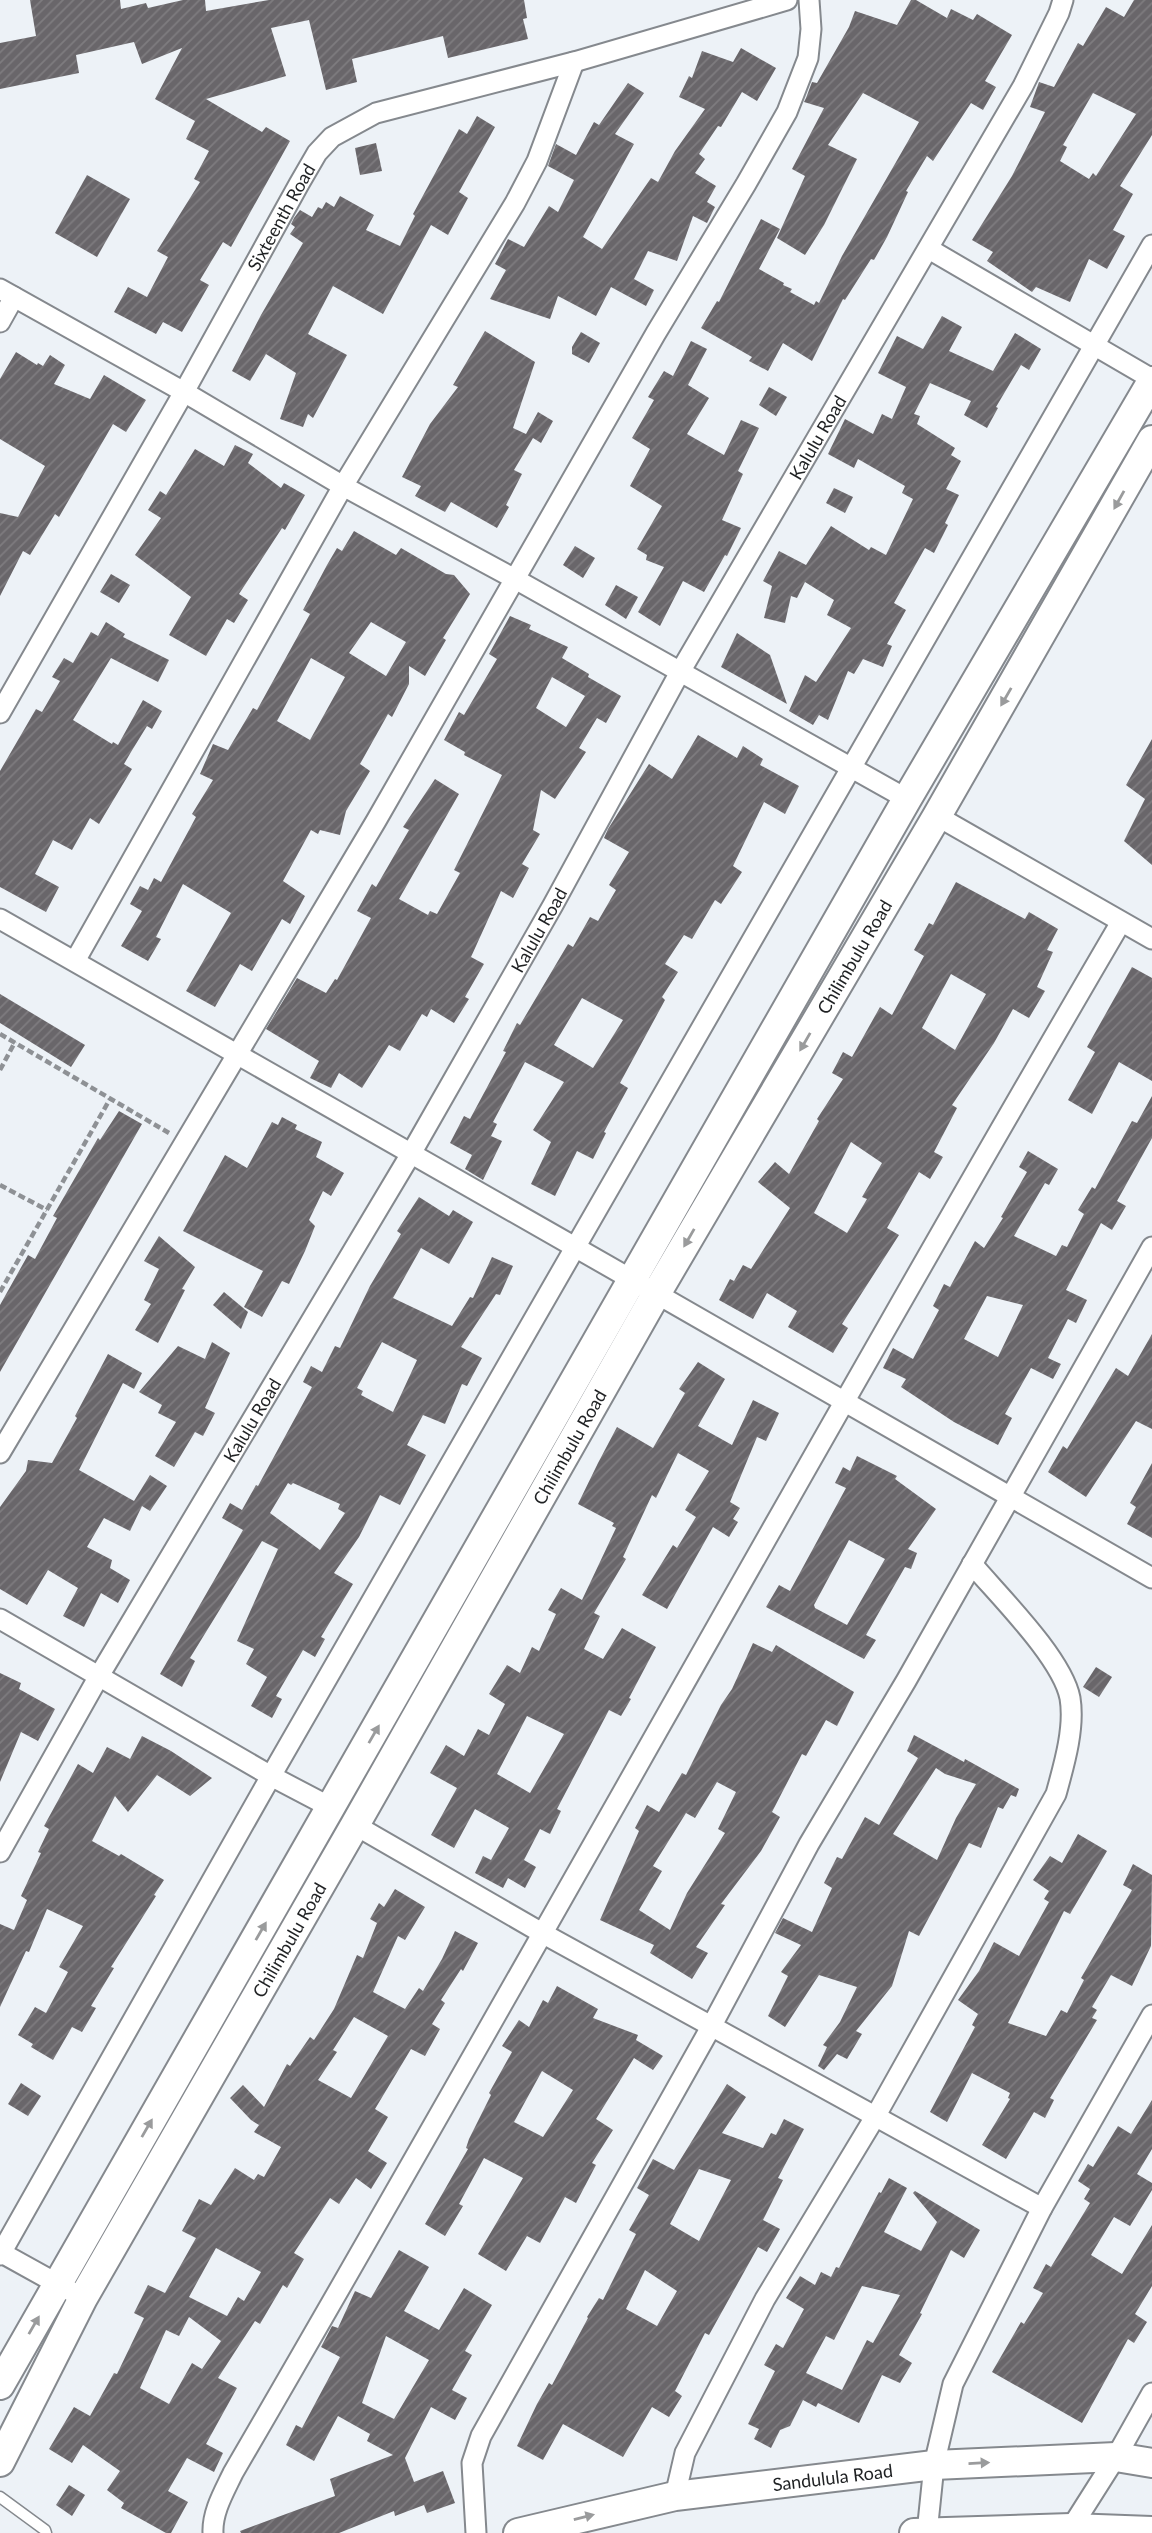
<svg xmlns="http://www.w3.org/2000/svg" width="1152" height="2533" viewBox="0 0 1152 2533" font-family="Lato,sans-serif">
<defs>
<pattern id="building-hatch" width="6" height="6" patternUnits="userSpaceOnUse" patternTransform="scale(1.75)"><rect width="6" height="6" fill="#69666a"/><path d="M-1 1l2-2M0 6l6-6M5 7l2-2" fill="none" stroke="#7e7c7f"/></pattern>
</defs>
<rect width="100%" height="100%" fill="#edf2f7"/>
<g fill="url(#building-hatch)" fill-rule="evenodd">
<polygon points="30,0 120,0 121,9 146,3 148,8 183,0 205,0 206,11 269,0 524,0 527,18 523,19 528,39 448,58 443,36 352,59 357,82 326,90 309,20 271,28 286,76 206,99 262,132 266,127 290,141 231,247 223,242 200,280 209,285 182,332 163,322 156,334 114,312 128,287 147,297 168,257 157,251 200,182 194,179 209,151 186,139 195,121 155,99 182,48 142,64 134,42 76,55 79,73 0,89 0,43 36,36"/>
<polygon points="911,0 916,0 947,18 951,9 973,20 977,14 1012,35 985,81 996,87 983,110 971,103 933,161 927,156 906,191 908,192 887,237 874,260 871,259 845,300 843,299 812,361 783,343 768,371 749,361 752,357 701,328 717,301 719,302 761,219 780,229 759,269 784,283 783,285 792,289 790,292 814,305 816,301 819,303 842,256 919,122 863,93 828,145 857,159 824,225 805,255 777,238 805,176 792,169 824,108 804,102 806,98 812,82 817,83 849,27 855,11 897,25"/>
<path d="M1134 0H1152V135L1120 186 1133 194 1113 230 1125 236 1107 269 1089 259 1070 302 1036 287 1032 292 987 261 993 252 972 240 1012 176 1045 112 1030 107 1039 82 1054 87 1078 43 1083 46 1106 7 1124 17ZM1093 93 1136 114 1096 176 1093 173 1089 179 1060 161 1067 147 1063 145Z"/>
<polygon points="741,48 776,68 757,101 742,92 721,127 718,126 699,154 705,159 695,173 716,186 707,202 715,207 707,223 693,216 677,261 648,251 634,279 654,290 646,306 611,287 596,316 558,296 550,319 490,299 506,270 495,264 508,239 524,247 549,206 558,212 574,180 548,166 556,144 576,155 594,122 599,125 628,83 644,93 615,134 634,144 583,237 602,249 651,178 658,182 675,151 705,109 679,97 689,76 692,78 702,51 733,62"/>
<polygon points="477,116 495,127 459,192 468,198 448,235 431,225 383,314 333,286 308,334 347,355 313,418 308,414 303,427 280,419 296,373 266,354 250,381 232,371 261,315 303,243 290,234 295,227 291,224 294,218 300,210 312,217 318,207 322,209 326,202 334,207 340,196 374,215 366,230 400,246 415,216 413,214 459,129 467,134"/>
<polygon points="376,143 382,171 360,175 355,148"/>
<polygon points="87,175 130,199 97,257 55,233"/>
<polygon points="942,316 962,327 949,351 993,371 1015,333 1041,349 1029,370 1021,365 996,407 998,408 987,428 964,415 971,401 930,383 914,414 920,416 917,424 955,448 951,455 961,461 946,489 959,495 945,523 948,525 934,553 925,548 894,603 906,610 887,644 892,646 883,667 863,659 854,674 848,671 828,720 819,715 813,725 789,711 805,675 816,682 851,628 827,615 834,600 805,582 797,598 791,596 785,623 764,618 772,586 763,581 779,551 806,565 831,526 869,550 871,547 886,555 913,499 902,493 905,486 858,459 854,468 828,454 845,419 873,434 882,414 892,419 906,387 878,373 897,336 923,349"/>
<polygon points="485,331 535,362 513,428 526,434 538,412 553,421 541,443 533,438 514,470 522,474 506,505 509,507 497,528 451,502 445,512 415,496 421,486 402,477 430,424 458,387 453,385"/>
<polygon points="581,332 600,343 589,363 572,354 572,347"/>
<polygon points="691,341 707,349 688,385 709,398 687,434 724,455 741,420 759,428 738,471 743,474 722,520 741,528 727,556 725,555 704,592 683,581 660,626 638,612 664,567 646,560 647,555 637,549 662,506 630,486 650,449 632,438 654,400 648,397 664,371 673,376"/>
<polygon points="16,352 37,365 38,363 43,366 50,355 65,365 54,384 90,399 104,375 146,400 126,432 113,424 59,517 55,514 30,555 23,551 0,596 0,513 18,517 45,466 0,439 0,379"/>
<polygon points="769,387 787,397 776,416 759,405"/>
<polygon points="235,445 253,454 248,463 281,488 284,483 305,495 285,530 282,528 239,594 248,600 234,623 227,619 206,656 169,635 191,597 135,555 161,518 148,510 160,491 166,495 195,449 224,466"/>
<polygon points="834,488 853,497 845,513 826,503"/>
<path d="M354 531 396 555 401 548 446 574 454 575 470 594 443 638 446 640 425 676 409 666V684L392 717 388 714 360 764 370 771 346 811 340 835 320 830 318 834 311 830 283 881 305 896 290 924 282 919 252 971 240 964 215 1007 186 991 231 913 183 884 156 937 161 939 148 961 121 946 142 911 130 904 140 886 148 890 154 878 161 882 196 817 192 814 213 780 200 774 213 744 228 750 253 708 257 710 310 614 303 610 327 565 337 548 342 551ZM371 622 406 642 386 676 349 653ZM311 658 345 677 310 740 277 721Z"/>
<polygon points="575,546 595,558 583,578 563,565"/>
<polygon points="111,574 130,585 119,603 100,592"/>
<polygon points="616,585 638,597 626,619 605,605"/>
<path d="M510 616 531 625 529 629 568 647 562 658 589 674 588 677 621 696 606 723 597 718 579 748 586 752 555 799 541 790 533 830 540 834 522 864 529 868 513 898 501 891 471 957 484 964 465 997 469 999 454 1023 431 1009 427 1017 422 1014 400 1051 389 1045 362 1088 339 1073 331 1088 310 1078 319 1061 266 1029 297 978 326 993 335 979 337 980 371 918 357 911 372 884 376 887 409 830 403 827 435 779 459 794 399 899 428 915 430 911 437 914 460 873 454 870 502 775 464 755 465 752 444 740 459 712 464 715 497 659 489 654ZM552 677 585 696 566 727 536 708Z"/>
<polygon points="106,622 125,634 123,637 169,660 158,682 111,658 73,720 112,744 113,742 118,745 143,700 162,711 152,729 147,726 131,752 124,764 132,769 99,824 90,818 72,850 53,840 35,874 59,887 46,912 0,887 0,771 36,709 42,712 60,681 52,677 64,658 73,663 91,632 98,636"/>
<polygon points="737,633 770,655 787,704 721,667"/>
<path d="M698 735 737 758 743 746 763 759 760 765 799 786 785 814 764 802 733 866 742 872 721 904 715 900 692 939 684 935 665 964 678 972 662 997 665 1000 620 1083 628 1088 604 1132 606 1133 593 1159 577 1151 555 1196 531 1184 551 1142 533 1130 564 1082 525 1062 493 1122 497 1124 491 1136 502 1141 483 1180 465 1169 472 1155 450 1143 464 1116 470 1119 506 1052 503 1051 517 1023 520 1025 568 944 573 947 590 917 598 921 616 890 609 885 629 852 604 838 608 829 649 764 672 779ZM582 998 623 1020 593 1068 554 1045Z"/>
<polygon points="1152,739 1152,865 1124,841 1145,799 1126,785"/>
<path d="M956 882 1025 919 1029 912 1058 929 1047 950 1053 952 1037 987 1045 991 1029 1018 1013 1009 994 1043 952 1105 957 1108 934 1152 943 1157 930 1179 919 1172 887 1228 899 1235 842 1324 848 1328 833 1353 788 1327 797 1311 767 1293 753 1319 719 1300 730 1279 734 1281 743 1265 751 1269 790 1208 758 1182 775 1162 789 1174 819 1121 817 1119 843 1079 832 1073 843 1052 852 1057 880 1007 892 1015 924 956 914 950 929 923 933 925ZM951 974 986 994 955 1050 922 1028ZM851 1142 882 1163 862 1197 867 1199 847 1233 814 1213Z"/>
<polygon points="1132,967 1152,978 1152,1081 1119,1062 1092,1114 1068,1100 1095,1052 1087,1047"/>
<polygon points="0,994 85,1045 71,1067 0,1023"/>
<path d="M1152 1096V1138L1117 1201 1126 1206 1112 1230 1101 1223 1066 1290 1087 1300 1076 1323 1068 1319 1048 1358 1061 1364 1053 1379 1031 1368 1005 1414 1012 1418 998 1445 954 1422 901 1387 906 1379 883 1368 893 1348 913 1359 939 1310 933 1306 944 1284 950 1287 975 1241 984 1248 1003 1218 1001 1217 1027 1172 1019 1167 1028 1151 1058 1169 1049 1185 1045 1183 1014 1236 1056 1256 1062 1245 1067 1247 1084 1214 1078 1210 1092 1187 1095 1189 1132 1121 1137 1123ZM987 1296 1023 1305 998 1357 964 1339Z"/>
<polygon points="119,1111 142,1124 0,1372 0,1305 28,1255 35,1259 57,1218 53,1216 98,1138 100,1140"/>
<polygon points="282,1117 297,1125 295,1129 322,1142 316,1157 344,1173 331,1196 323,1191 309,1220 315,1226 305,1251 289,1284 282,1281 262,1317 244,1307 263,1271 183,1231 225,1155 247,1168 272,1122 278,1125"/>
<path d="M419 1197 449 1216 453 1210 473 1222 449 1264 421 1248 393 1298 452 1326 470 1297 473 1298 492 1257 513 1266 500 1295 496 1294 461 1347 482 1358 467 1386 462 1384 445 1424 423 1415 407 1445 426 1455 400 1505 380 1495 359 1537 334 1573 353 1584 321 1637 325 1639 315 1657 303 1650 276 1696 282 1699 272 1718 251 1706 267 1677 246 1664 254 1649 237 1641 278 1549 262 1541 190 1658 195 1661 182 1687 160 1674 243 1530 222 1518 230 1503 242 1510 256 1485 258 1486 312 1387 303 1382 311 1366 322 1372 335 1346 340 1348 370 1286 401 1234 397 1231ZM382 1342 417 1360 393 1412 361 1395 363 1391 357 1388ZM288 1483 291 1485 293 1483 340 1504 338 1509 345 1513 320 1550 270 1513Z"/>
<polygon points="159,1236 195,1267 182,1289 185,1290 158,1343 135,1330 151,1304 144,1300 159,1269 144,1261"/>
<polygon points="224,1292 248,1312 241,1329 213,1305"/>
<polygon points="1152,1334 1152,1429 1136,1421 1086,1497 1048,1472 1063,1446 1067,1449 1116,1368 1128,1376"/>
<polygon points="212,1342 230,1353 205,1408 215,1413 203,1436 195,1432 174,1467 155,1456 176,1422 158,1413 162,1405 139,1392 178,1346 205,1359"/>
<polygon points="108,1354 142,1373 134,1389 123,1383 79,1470 134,1501 150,1475 167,1486 150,1511 142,1506 130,1531 104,1518 87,1547 112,1560 110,1568 130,1580 118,1603 101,1593 84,1627 63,1616 78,1588 48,1570 27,1605 0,1589 0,1507 26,1471 28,1460 52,1463 77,1418 75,1416"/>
<path d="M698 1362 725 1379 698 1426 732 1445 753 1400 779 1413 766 1441 757 1437 730 1502 740 1508 733 1519 738 1522 729 1537 713 1527 667 1609 642 1595 673 1545 677 1548 696 1517 685 1510 709 1471 678 1453 656 1498 652 1495 623 1557 626 1559 594 1613 600 1616 584 1649 603 1659 622 1628 656 1647 629 1698 631 1699 621 1716 609 1710 557 1809 561 1811 550 1834 540 1829 524 1860 536 1867 525 1888 508 1878 503 1888 475 1873 483 1856 491 1860 509 1828 475 1809 454 1848 431 1835 457 1788 430 1773 446 1745 464 1756 478 1729 489 1735 505 1704 489 1694 507 1665 520 1673 532 1647 539 1651 556 1614 548 1610 561 1588 582 1600 616 1528 612 1526 614 1523 578 1504 598 1463 617 1427 653 1448 685 1393 679 1389ZM527 1716 564 1734 530 1793 497 1774Z"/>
<path d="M857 1456 897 1476 895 1479 936 1509 908 1549 917 1553 911 1569 905 1567 866 1635 876 1640 864 1659 766 1607 779 1585 790 1591 846 1488 835 1483 843 1467 850 1471ZM849 1540 885 1559 847 1625 815 1608 814 1605Z"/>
<polygon points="1152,1463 1152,1538 1127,1524 1136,1507 1130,1503"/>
<path d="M753 1643 772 1652 776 1645 854 1692 837 1726 826 1720 806 1756 802 1754 772 1812 780 1817 761 1851 721 1904 725 1905 696 1947 708 1953 692 1979 650 1953 654 1945 600 1920 639 1831 635 1828 647 1805 659 1812 682 1773 686 1775 721 1705 732 1689ZM717 1782 736 1792 718 1829 725 1833 687 1893 670 1930 639 1910 662 1871 653 1866 686 1813 695 1818Z"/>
<polygon points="1096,1667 1112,1677 1099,1697 1083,1687"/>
<polygon points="0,1673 21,1683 19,1689 55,1709 38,1741 21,1732 0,1782"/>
<path d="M914 1735 964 1762 965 1759 1019 1789 1016 1797 1011 1795 1003 1809 998 1807 981 1848 969 1843 919 1936 909 1931 892 1986 856 2031 862 2034 847 2059 837 2054 824 2070 818 2066 827 2047 823 2045 840 2022 857 1987 819 1975 785 2027 768 2016 788 1976 781 1972 801 1945 775 1933 783 1918 812 1932 832 1888 824 1883 837 1857 842 1859 865 1817 879 1825 918 1758 907 1751ZM936 1768 945 1774 976 1784 956 1818 937 1860 893 1834Z"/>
<polygon points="142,1736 171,1751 212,1778 190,1796 157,1775 128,1812 115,1796 92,1841 119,1856 121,1854 164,1880 154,1895 156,1896 111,1967 114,1968 91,2006 96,2008 82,2032 72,2027 53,2060 31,2047 33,2044 18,2035 35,2007 46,2013 68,1972 59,1967 83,1926 47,1909 29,1952 26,1951 0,2007 0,1924 14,1930 27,1900 21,1896 41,1853 38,1852 49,1829 44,1826 78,1764 93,1773 107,1747 130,1759"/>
<polygon points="1078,1834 1107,1851 1070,1914 1064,1911 1008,2023 1046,2036 1061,2010 1067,2013 1084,1980 1081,1978 1132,1890 1123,1885 1133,1864 1152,1875 1151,1946 1132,1986 1111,1975 1092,2007 1097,2010 1092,2018 1097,2020 1050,2098 1054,2100 1045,2118 1034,2112 1006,2159 982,2145 1010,2099 1008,2098 1010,2093 972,2073 947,2122 930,2112 975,2027 972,2025 978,2014 958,2000 979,1971 994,1942 1019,1956 1049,1902 1044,1899 1049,1891 1033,1880 1050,1856 1062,1863"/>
<path d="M395 1889 425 1907 405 1940 398 1936 373 1992 405 2009 419 1988 423 1991 442 1959 455 1931 478 1943 463 1971 461 1969 441 2000 445 2003 432 2024 440 2029 425 2056 411 2049 375 2109 388 2117 368 2151 387 2163 371 2189 356 2178 339 2204 330 2198 294 2253 304 2259 287 2288 283 2285 260 2324 255 2321 218 2378 237 2388 206 2444 223 2453 214 2472 187 2458 168 2491 188 2502 171 2533H166L121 2508 124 2503 107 2490 120 2471 83 2445 72 2463 49 2449 74 2407 90 2416 114 2373 117 2374 144 2318 134 2313 148 2285 165 2293 196 2238 182 2231 199 2199 211 2205 235 2168 254 2180 258 2174 264 2177 281 2147 254 2132 259 2125 251 2120 230 2098 243 2085 264 2107 287 2064 290 2066 310 2037 314 2040 334 2009 357 1955 363 1958 377 1923 370 1919 379 1903 384 1907ZM354 2017 388 2036 351 2098 318 2080 337 2052 333 2050ZM216 2248 261 2272 244 2301 238 2297 227 2316 189 2297ZM189 2317 221 2341 202 2369 192 2363 169 2404 140 2388 166 2330 179 2336Z"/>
<path d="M557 1986 598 2009 593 2018 638 2035 636 2040 663 2056 653 2070 634 2058 596 2119 613 2130 592 2163 596 2165 576 2203 565 2197 540 2243 527 2236 506 2271 478 2254 523 2178 484 2158 459 2204 463 2206 445 2236 425 2224 468 2149 466 2148 469 2139 491 2095 489 2093 512 2052 502 2046 519 2020 529 2027 543 2000 548 2003ZM542 2071 573 2090 543 2137 514 2122Z"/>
<polygon points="21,2083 41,2096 28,2116 8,2104"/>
<path d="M727 2084 746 2097 722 2133 763 2148 771 2133 776 2135 784 2119 804 2129 778 2178 783 2180 763 2220 780 2229 767 2252 758 2247 709 2335 705 2333 675 2391 682 2396 669 2417 652 2407 623 2457 563 2424 543 2460 517 2446 537 2404 549 2383 552 2385 588 2318 587 2317 599 2298 603 2300 636 2234 629 2230 649 2195 637 2188 653 2159 674 2170ZM699 2169 731 2180 699 2241 670 2224ZM645 2270 677 2291 657 2326 626 2309Z"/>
<polygon points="1152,2100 1152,2149 1137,2174 1152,2183 1152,2190 1130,2226 1114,2217 1091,2255 1122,2274 1152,2225 1152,2286 1135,2314 1147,2322 1134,2343 1128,2339 1082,2423 992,2372 1021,2322 1024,2324 1043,2293 1033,2288 1046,2264 1051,2267 1090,2203 1084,2199 1090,2189 1078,2181 1088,2164 1093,2167 1118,2126 1131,2134"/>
<path d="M889 2178 907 2188 884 2232 921 2251 937 2222 913 2193 915 2191 980 2230 964 2258 951 2250 920 2313 922 2314 899 2355 912 2363 900 2383 882 2375 859 2423 818 2403 816 2407 803 2400 790 2426 780 2430 771 2448 754 2439 759 2429 748 2424 775 2371 764 2365 776 2344 783 2348 804 2309 786 2298 800 2276 815 2285 821 2272 831 2277 836 2267 839 2268 879 2192 881 2193ZM862 2286 900 2295 873 2343 867 2340 842 2390 806 2373 826 2336 834 2340Z"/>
<path d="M399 2250 429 2267 404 2311 439 2330 464 2288 492 2305 465 2351 472 2355 452 2390 467 2398 455 2420 431 2407 405 2458 414 2482 443 2471 455 2503 427 2513 424 2505 395 2516 394 2511 339 2533H241L240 2531 335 2496 330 2479 393 2455 367 2441 370 2434 338 2416 314 2461 286 2445 296 2425 302 2428 340 2357 321 2347 332 2326 338 2328 355 2291 371 2298ZM386 2336 429 2360 394 2419 362 2403Z"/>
<polygon points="69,2485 85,2495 72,2516 56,2505"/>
</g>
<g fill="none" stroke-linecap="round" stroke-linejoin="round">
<defs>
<polyline id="lane" points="0,2497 45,2530 46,2533"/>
<g id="street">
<polyline points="929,249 1152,379"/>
<polyline points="0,289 184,392 343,486 515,579 907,799"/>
<polyline points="0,322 14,297"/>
<path id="s1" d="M0 713 184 392 299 184 317 153 332 137 376 113 574 62 787 0"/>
<polyline points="937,816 1152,939"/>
<path d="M0 919C385 1136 768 1359 1152 1578"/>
<polyline points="75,961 343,486 515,203 537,161 574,62"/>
<polyline points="0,1453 376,821 656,333 746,184 787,112 808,58 811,29 809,0"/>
<polyline points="0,1619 271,1776 332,1808"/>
<polyline points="355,1825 542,1933 1042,2208"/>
<path id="s2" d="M0 1852 99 1676 412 1152 553 905 680 672 1023 86 1059 13 1063 0"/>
<polyline points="0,2252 83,2298"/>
<polyline points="0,2255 271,1776 1152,245"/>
<path d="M675 2496 685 2453 765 2299 875 2117 1056 1794C1064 1765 1075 1728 1070 1698 1062 1658 1000 1597 972 1564"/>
<polyline points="1071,2528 1116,2457 1152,2393"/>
<path d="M213 2533C212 2512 224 2492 233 2473 533 1958 820 1436 1121 922"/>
<polyline points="476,2533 472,2463 481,2436 711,2027 809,1844 906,1681 1152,1247"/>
<polyline points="927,2533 934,2465 953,2384 1042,2208 1152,2015"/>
</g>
<g id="secondary">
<polyline points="0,2385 907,799 1152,381"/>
<path id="s3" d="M0 2462 83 2298 355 1825 656 1294 937 816 1152 440"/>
<path id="s4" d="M518 2533 675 2496 934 2465 1116 2457 1152 2463"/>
<polyline points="914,2533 1071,2528 1152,2531"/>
</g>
</defs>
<use href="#lane" stroke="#85898e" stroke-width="13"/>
<use href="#street" stroke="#85898e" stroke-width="23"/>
<use href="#secondary" stroke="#85898e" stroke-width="32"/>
<g stroke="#8e9195" stroke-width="4.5" stroke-dasharray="7 3.5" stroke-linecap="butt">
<polyline points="0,1034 169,1133"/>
<polyline points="0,1070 15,1042"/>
<polyline points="0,1185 47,1210"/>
<polyline points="0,1292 110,1099"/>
</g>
<use href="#lane" stroke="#fff" stroke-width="10"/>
<use href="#street" stroke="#fff" stroke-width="19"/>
<use href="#secondary" stroke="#fff" stroke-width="28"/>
</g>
<defs><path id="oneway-solid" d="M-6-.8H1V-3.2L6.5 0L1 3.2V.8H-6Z" transform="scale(1.75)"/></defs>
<g fill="#9a9b9c">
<use href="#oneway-solid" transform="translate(1119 500) rotate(119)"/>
<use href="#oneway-solid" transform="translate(1006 697) rotate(120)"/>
<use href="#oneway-solid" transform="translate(805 1042) rotate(120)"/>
<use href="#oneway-solid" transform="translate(689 1238) rotate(120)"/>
<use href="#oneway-solid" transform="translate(374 1734) rotate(-60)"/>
<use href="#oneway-solid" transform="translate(261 1931) rotate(-60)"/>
<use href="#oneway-solid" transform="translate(147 2128) rotate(-60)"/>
<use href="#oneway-solid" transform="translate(34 2325) rotate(-60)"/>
<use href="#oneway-solid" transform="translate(979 2463) rotate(-3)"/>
<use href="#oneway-solid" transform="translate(584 2517) rotate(-14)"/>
</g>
<g text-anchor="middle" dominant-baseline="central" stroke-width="7" stroke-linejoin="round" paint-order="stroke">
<g font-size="18" fill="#1f2123" stroke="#fff">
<text stroke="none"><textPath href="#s1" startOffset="570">Sixteenth Road</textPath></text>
<text stroke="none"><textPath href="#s2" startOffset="1634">Kalulu Road</textPath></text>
<text stroke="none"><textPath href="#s2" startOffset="1068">Kalulu Road</textPath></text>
<text stroke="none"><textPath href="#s3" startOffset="1731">Chilimbulu Road</textPath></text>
<text stroke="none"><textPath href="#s2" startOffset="500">Kalulu Road</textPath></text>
<text stroke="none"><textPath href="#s3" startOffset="1164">Chilimbulu Road</textPath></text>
<text stroke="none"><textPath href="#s3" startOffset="597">Chilimbulu Road</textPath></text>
<text stroke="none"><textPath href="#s4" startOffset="320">Sandulula Road</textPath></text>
</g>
</g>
</svg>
